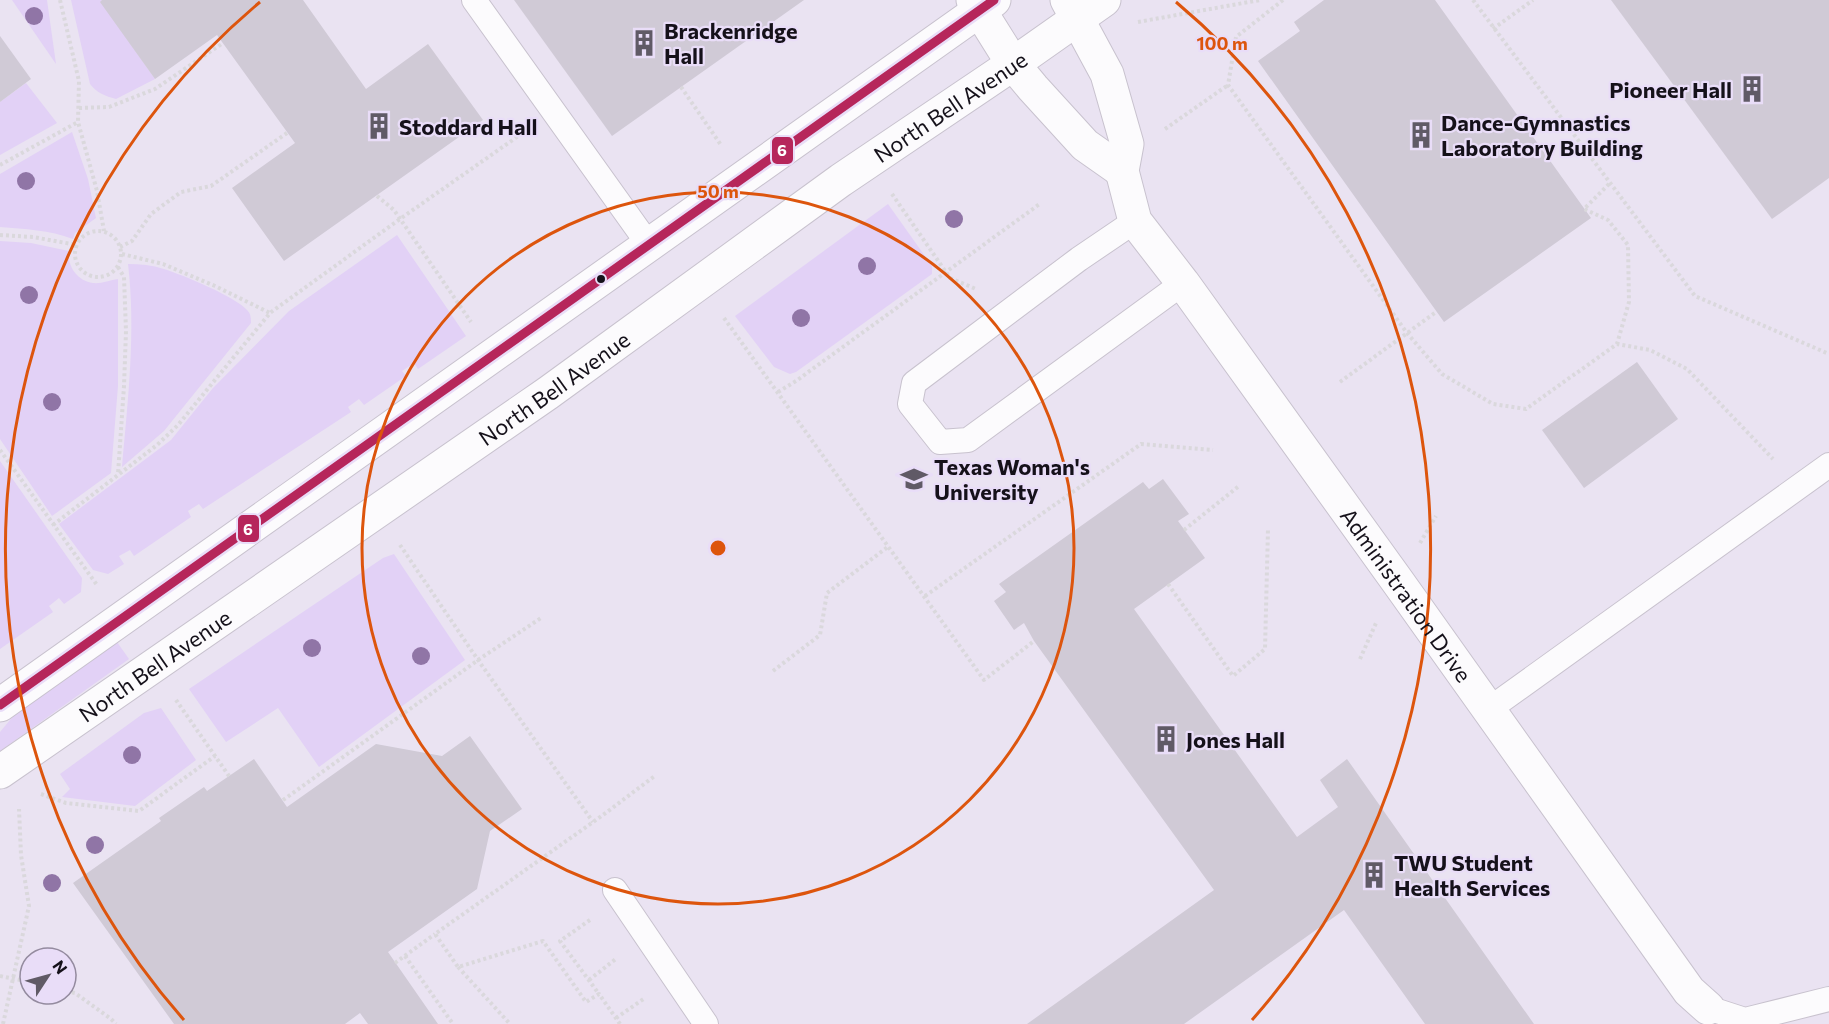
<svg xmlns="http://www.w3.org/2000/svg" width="1829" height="1024" viewBox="0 0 1829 1024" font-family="Commissioner,sans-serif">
<rect width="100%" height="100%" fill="#eae3f2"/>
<g fill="#e2d1f6">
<polygon points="12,0 47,0 56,64"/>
<path d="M71 0H102L101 2 155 79 116 99C105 96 97 93 90 84Z"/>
<polygon points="26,83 57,123 0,155 0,102"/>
<path d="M72 132 88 179 96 218 75 233 73 239C49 230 25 229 0 227V174Z"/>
<polygon points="888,204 932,266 932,274 796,372 790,374 774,367 735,316"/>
<polygon points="397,235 466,336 418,369 414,363 402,371 406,376 364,405 359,399 348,407 351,412 203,509 199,504 188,511 191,517 134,556 130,550 119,556 124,564 108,574 93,570 59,524 171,440 213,388 289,311"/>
<path d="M0 241 31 243 69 251C67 266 77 281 93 283 101 284 110 280 118 279V386L111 473 52 516 0 439Z"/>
<path d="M128 264C140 264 152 265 164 269 183 275 236 297 247 310 251 314 251 318 251 323L164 431 122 467C128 399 136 331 128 264Z"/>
<polygon points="0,461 82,578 81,592 64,604 59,598 49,606 53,612 0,649"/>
<polygon points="394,554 465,660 319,767 278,708 226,742 189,689 383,558"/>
<polygon points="112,635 129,659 0,751 0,732 36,689"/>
<polygon points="161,708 196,760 135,806 62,797 70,789 60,774 144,713"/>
</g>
<g fill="#d0cad6">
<polygon points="102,0 303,0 366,89 428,44 483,120 284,261 232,188 295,143 217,35 155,79 100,2"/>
<polygon points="514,0 804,0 612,136"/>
<polygon points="1324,0 1435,0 1591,218 1444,322 1258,61 1300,31 1294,22"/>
<polygon points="1611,0 1829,0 1829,178 1772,219"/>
<polygon points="0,36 31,79 0,102"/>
<polygon points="1637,362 1678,419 1584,488 1542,430"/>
<polygon points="1163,479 1189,514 1178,521 1205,558 1134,609 1297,837 1338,807 1320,780 1347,759 1534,1024 1425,1024 1344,910 1184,1024 1027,1024 1214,890 1034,641 1024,623 1014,630 994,601 1006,592 999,584 1143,482 1149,489"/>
<polygon points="470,736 522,809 490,831 477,889 388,952 438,1024 368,1024 360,1013 345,1024 174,1024 73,883 161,821 159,818 204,787 207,791 254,759 287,807 376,744 442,756"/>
</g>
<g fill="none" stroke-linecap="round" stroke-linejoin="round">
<defs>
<g id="service">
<polyline points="474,0 649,245"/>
<polyline points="1135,221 1079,259 914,383 910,404 940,442 968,440 1183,283"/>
<polyline points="1488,710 1829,465"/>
<polyline points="615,890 706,1024"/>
<polyline points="1708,1008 1745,1020 1829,999"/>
</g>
<g id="minor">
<polyline points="973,0 1013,64 1033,88 1085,145 1122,171"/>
<path id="s1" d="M1067 0 1107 74 1127 144 1122 171 1135 221 1183 283 1398 582 1689 991 1708 1008"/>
</g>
<g id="secondary">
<polyline points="0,705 994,0"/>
<path id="s2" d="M0 772 548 393 841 180 1013 64 1104 0"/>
</g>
</defs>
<use href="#service" stroke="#c8c2ce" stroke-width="26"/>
<use href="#minor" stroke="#c8c2ce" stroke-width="35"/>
<use href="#secondary" stroke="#c8c2ce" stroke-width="35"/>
<g stroke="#dad8dc" stroke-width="4" stroke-dasharray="3 3" stroke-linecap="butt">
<polyline points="60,0 79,81 78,122 97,191 104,231"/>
<polyline points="1283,0 1236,37 1228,85 1407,333 1442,374 1493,404 1526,409 1617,344 1650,350 1687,369 1773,459"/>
<polyline points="1473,0 1695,296 1829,354"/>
<polyline points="1138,22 1260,0"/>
<polyline points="1493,29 1533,0"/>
<polyline points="681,87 721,145"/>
<polyline points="79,108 109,107 155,89 223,43"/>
<polyline points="1165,129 1228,85"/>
<polyline points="0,165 78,122"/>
<polyline points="1609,184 1584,209 1608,220 1628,245 1629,302 1617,344"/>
<polyline points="892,194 950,278 976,289"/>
<polyline points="377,196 394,210 471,322"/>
<circle cx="98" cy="254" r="23"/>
<polyline points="0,235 33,237 77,245"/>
<polyline points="120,247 132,241 151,214 181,192 211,186 287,133"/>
<polyline points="122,254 163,264 215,286 270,313"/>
<polyline points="118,267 124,277 126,331 124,386 118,474"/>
<polyline points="724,318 984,680 1034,641"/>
<polyline points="1340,382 1436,312"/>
<polyline points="778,392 796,381 1041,203"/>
<polyline points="0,450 97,585"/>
<polyline points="53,525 157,445 178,425 270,313 400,219 524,132"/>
<polyline points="1184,530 1239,486"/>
<polyline points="1420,543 1436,516"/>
<polyline points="400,545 478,660 593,822"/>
<polyline points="1168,584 1233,676 1265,649 1268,529"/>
<polyline points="925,596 1141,444 1213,450"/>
<polyline points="1360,659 1376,623"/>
<polyline points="773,671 820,635 827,593 889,546"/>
<polyline points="176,700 229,776"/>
<polyline points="41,794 66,803 139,811 215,756"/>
<polyline points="283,800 478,660 541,618"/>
<polyline points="590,920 560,941 599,994"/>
<polyline points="405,956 453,1024"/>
<polyline points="395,963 435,934"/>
<polyline points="458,967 510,1024"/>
<polyline points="0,976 30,982"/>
<polyline points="589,980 617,958"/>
<polyline points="66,991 75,993 111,1019 116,1024"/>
<polyline points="616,1018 645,998"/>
<polyline points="3,1024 29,906 21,855 19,809"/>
<polyline points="620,1024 599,994 586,1002 543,941 458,967 435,934 603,815 656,775"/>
</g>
<use href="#service" stroke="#fcfbfd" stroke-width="24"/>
<use href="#minor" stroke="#fcfbfd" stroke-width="33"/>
<use href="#secondary" stroke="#fcfbfd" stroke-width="33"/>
<defs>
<polyline id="bus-1" points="0,705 994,0"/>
</defs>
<use href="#bus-1" stroke="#e9ddf8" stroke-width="14"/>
<use href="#bus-1" stroke="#b6265b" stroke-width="9"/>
</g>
<g fill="#9075a6">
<circle cx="34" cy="16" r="9"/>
<circle cx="26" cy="181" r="9"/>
<circle cx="954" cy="219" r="9"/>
<circle cx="867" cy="266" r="9"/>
<circle cx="29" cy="295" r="9"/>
<circle cx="801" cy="318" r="9"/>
<circle cx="52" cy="402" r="9"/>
<circle cx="312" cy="648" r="9"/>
<circle cx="421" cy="656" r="9"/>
<circle cx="132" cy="755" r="9"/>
<circle cx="95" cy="845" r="9"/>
<circle cx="52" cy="883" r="9"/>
</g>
<g fill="none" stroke="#dd550d" stroke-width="3">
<circle cx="718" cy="548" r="356"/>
<path d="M184 1020A713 713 0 0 1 260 2M1176 2A713 713 0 0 1 1252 1020"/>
</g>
<defs>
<symbol id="building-bare" viewBox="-9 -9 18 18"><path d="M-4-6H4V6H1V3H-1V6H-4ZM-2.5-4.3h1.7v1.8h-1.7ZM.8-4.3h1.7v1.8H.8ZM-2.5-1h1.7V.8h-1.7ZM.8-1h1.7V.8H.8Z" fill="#605a66" stroke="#e9ddf8" stroke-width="2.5" paint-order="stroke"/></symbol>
<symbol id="university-bare" viewBox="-9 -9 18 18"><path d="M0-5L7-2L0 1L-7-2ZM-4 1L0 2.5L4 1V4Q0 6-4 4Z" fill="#605a66" stroke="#e9ddf8" stroke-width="2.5" paint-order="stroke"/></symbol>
</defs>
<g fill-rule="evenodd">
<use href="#building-bare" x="625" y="24" width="38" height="38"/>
<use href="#building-bare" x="1733" y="70" width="38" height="38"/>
<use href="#building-bare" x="360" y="107" width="38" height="38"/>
<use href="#building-bare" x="1402" y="116" width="38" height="38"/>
<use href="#university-bare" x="895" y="460" width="38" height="38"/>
<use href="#building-bare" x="1147" y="720" width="38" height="38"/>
<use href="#building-bare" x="1355" y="856" width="38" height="38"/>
</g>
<circle fill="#15111a" stroke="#e9ddf8" stroke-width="2" cx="601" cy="279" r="5"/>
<g text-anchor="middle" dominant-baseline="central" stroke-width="4.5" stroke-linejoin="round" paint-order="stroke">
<g font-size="22" font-weight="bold" fill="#15111a" stroke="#e9ddf8" text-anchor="start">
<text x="664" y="30">Brackenridge<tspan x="664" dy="25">Hall</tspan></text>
<text x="1732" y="89" text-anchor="end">Pioneer Hall</text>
<text x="1441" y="122">Dance-Gymnastics<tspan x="1441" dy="25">Laboratory Building</tspan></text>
<text x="399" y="126">Stoddard Hall</text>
<text x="934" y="466">Texas Woman's<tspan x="934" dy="25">University</tspan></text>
<text x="1186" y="739">Jones Hall</text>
<text x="1394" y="862">TWU Student<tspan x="1394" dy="25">Health Services</tspan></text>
</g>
<g font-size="22" fill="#15111a" stroke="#e9ddf8">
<text stroke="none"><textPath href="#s2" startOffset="1160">North Bell Avenue</textPath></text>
<text stroke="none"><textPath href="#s2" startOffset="674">North Bell Avenue</textPath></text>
<text stroke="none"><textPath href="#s1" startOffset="698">Administration Drive</textPath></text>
<text stroke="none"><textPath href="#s2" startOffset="188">North Bell Avenue</textPath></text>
</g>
</g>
<circle cx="718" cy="548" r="9" fill="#dd550d" stroke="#e9ddf8" stroke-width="3"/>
<g font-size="18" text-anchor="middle" font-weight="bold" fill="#dd550d" stroke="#e9ddf8" stroke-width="4.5" stroke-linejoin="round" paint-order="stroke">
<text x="1222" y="50">100 m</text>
<text x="718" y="198">50 m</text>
</g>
<g stroke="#e9ddf8" stroke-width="2">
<rect x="771" y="136" width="23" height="29" rx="6" fill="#b6265b"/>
<rect x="237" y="514" width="23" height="29" rx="6" fill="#b6265b"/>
</g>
<g font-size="16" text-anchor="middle" font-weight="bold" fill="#fff">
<text x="782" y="156">6</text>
<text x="248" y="535">6</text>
</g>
<g transform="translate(48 976) rotate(54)"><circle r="28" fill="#e9ddf8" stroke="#948b9f" stroke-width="1.5"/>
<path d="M0-4.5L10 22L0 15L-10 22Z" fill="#605a66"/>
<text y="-9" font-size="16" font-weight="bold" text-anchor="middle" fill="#15111a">N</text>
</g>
</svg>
